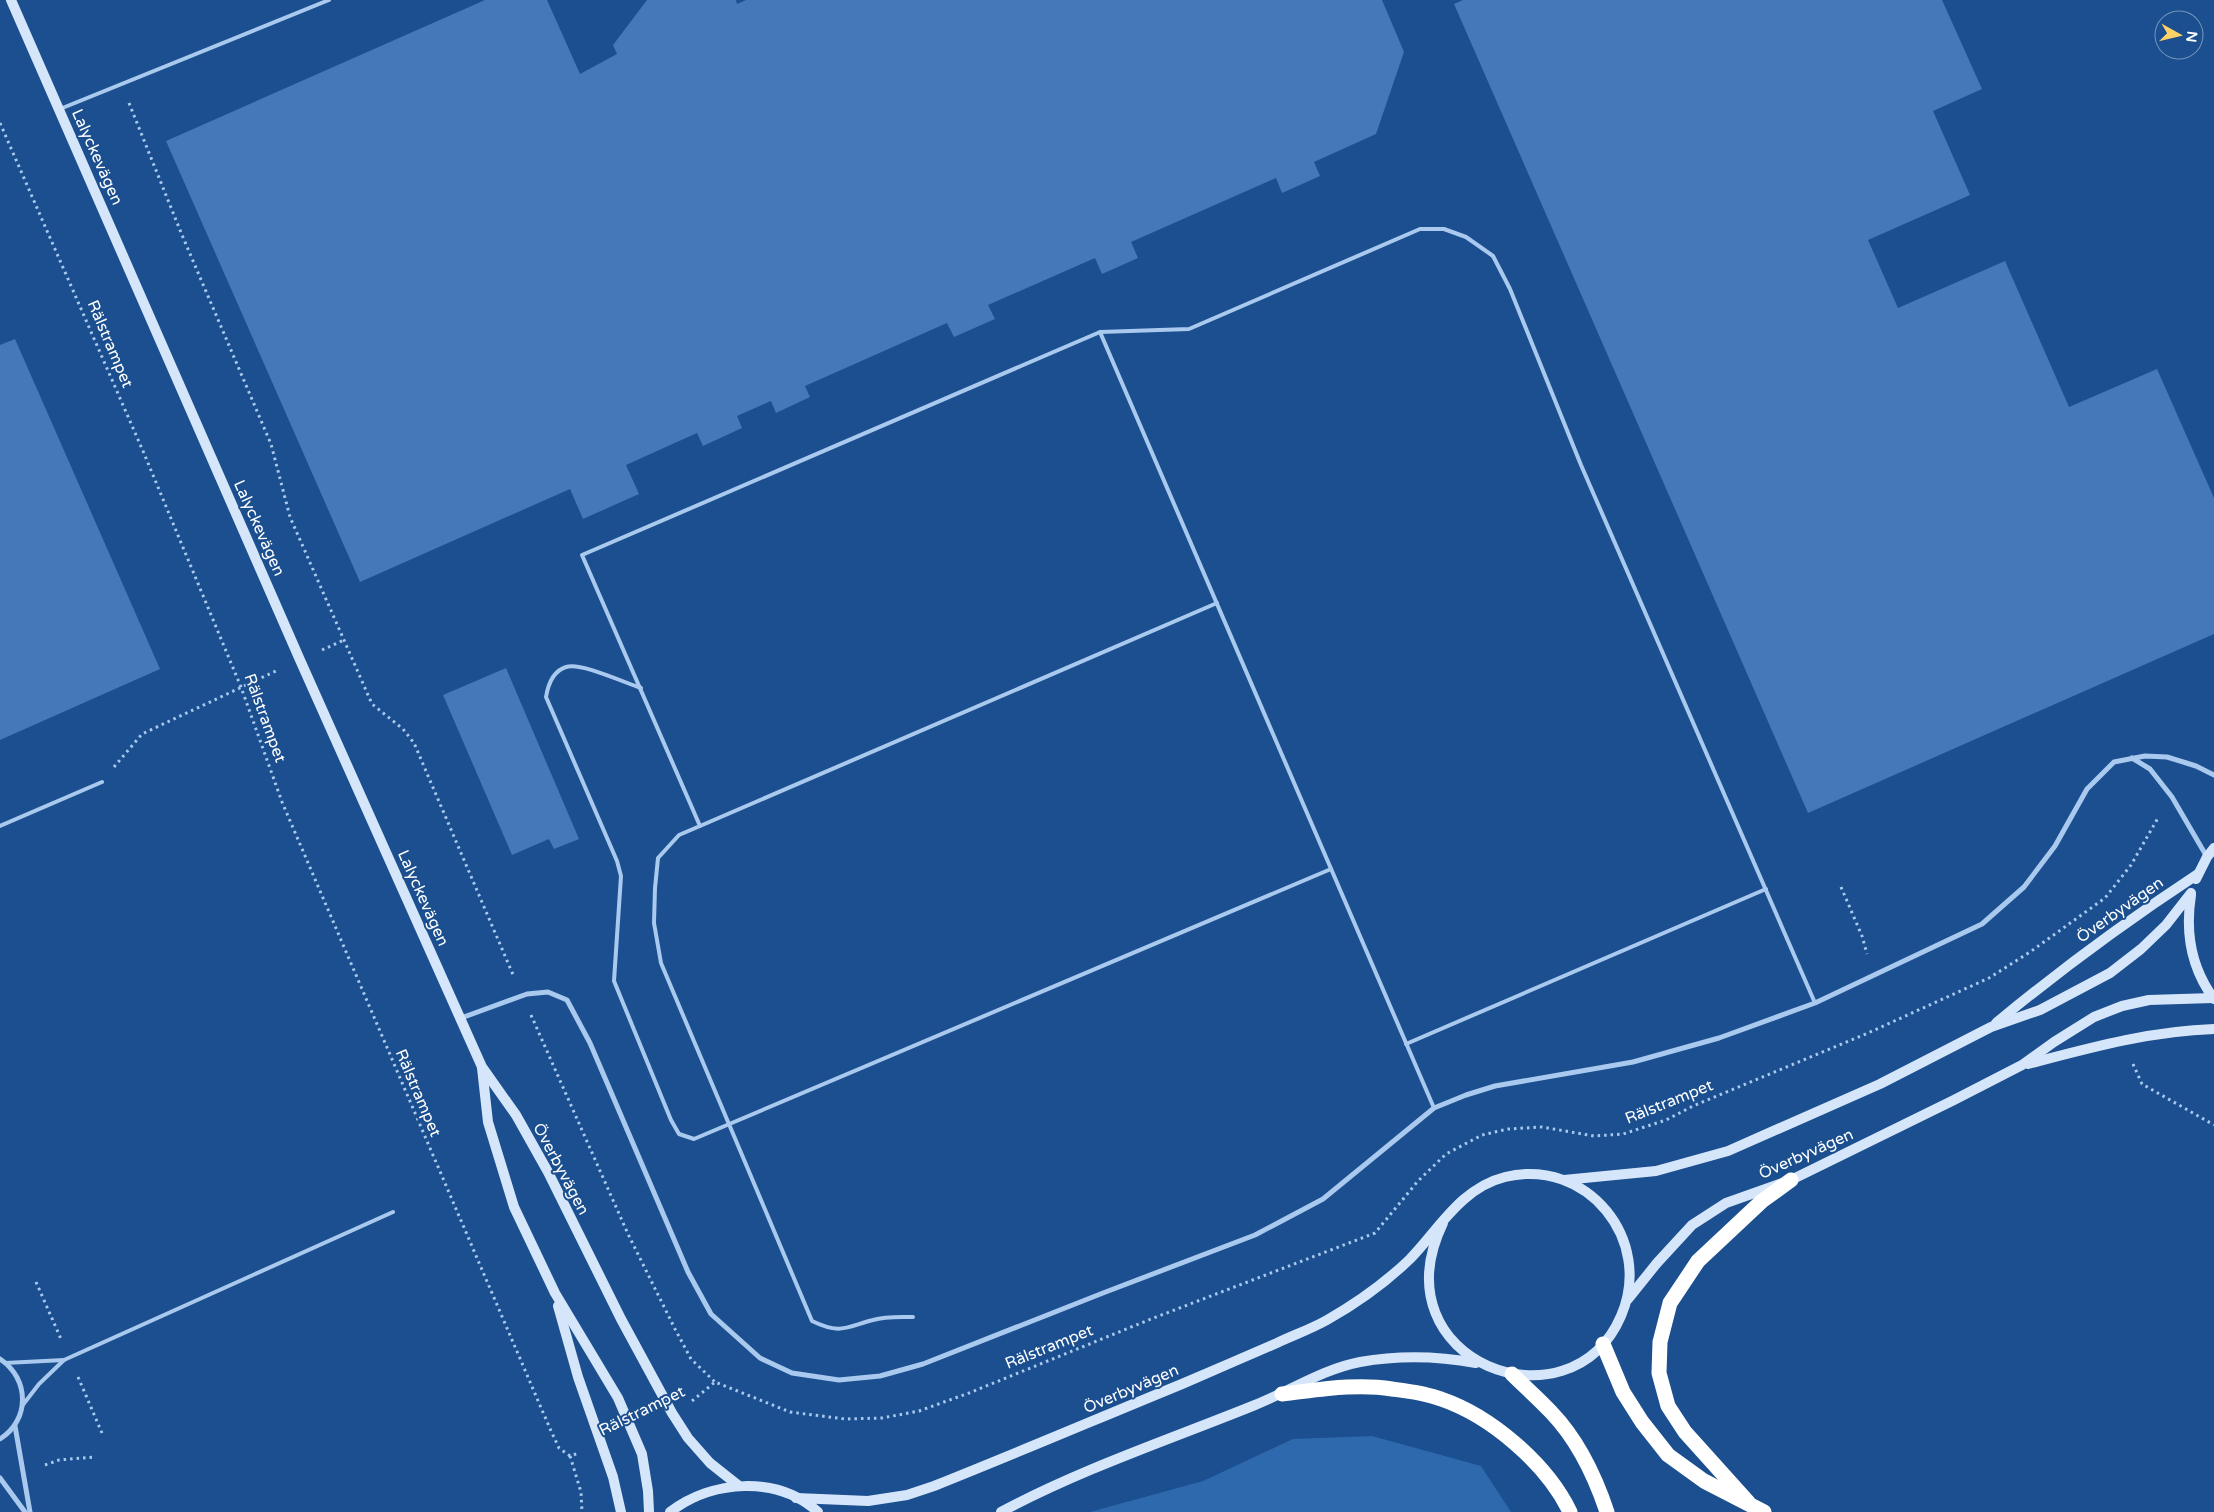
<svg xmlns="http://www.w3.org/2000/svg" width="2214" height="1512" viewBox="0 0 2214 1512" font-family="'Varela Round',sans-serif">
<rect width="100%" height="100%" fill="#1b4f8f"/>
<polygon fill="#2e69ad" points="1372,1436 1481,1466 1511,1512 1090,1512 1203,1481 1293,1439"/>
<g fill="#4478b7">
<polygon points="485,0 547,0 580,74 617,54 613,45 647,0 736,0 737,4 746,0 1382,0 1404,52 1376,134 1314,162 1320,176 1282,193 1276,178 1131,242 1138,258 1102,274 1095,258 988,305 995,319 954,337 947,323 805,386 810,397 776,413 771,401 737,416 742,428 703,446 697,433 626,465 639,494 583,519 570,489 360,582 166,141"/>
<polygon points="1463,0 1942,0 1982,89 1933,111 1970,195 1868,240 1898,308 2005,261 2069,407 2157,369 2214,498 2214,634 1808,813 1454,4"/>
<polygon points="15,339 160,669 0,740 0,345"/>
<polygon points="506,668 579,839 554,849 549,839 512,855 443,695"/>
</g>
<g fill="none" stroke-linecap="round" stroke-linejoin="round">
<g stroke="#a9c9ee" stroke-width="3" stroke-dasharray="2.5 4" stroke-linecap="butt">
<polyline points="129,103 182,235 271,444 290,517 372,704 403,729 414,743 514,977"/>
<polyline points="0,123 143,451 241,687 282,802 551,1431 559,1448 570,1456 579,1453"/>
<polyline points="322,650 344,640"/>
<polyline points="114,767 142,734 278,670"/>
<polyline points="1841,887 1862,936 1867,954"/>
<polyline points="531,1015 628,1234 675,1329 691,1359 715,1382"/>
<polyline points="2133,1064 2142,1084 2214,1125"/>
<polyline points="36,1282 61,1339"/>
<polyline points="78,1377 102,1433"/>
<polyline points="692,1401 715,1382 790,1412 845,1419 882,1418 919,1411 969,1393 1151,1319 1375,1233 1418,1181 1446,1154 1482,1135 1508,1129 1542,1127 1594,1136 1623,1134 1666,1120 1693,1106 1868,1033 1989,978 2030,952 2105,898 2131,865 2158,818"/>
<polyline points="570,1456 581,1492 582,1512"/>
<polyline points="45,1465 59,1460 95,1457"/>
</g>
<g stroke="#a9c9ee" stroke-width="4">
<polyline points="60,109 329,0"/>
<polyline points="1100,332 1434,1108"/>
<path d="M641 688C625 683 581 662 566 667 553 671 548 685 546 697L617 861 621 876 614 981 671 1120 679 1134 694 1139 1331 869"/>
<polyline points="0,826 102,782"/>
<polyline points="700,826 1217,603"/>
<polyline points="1406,1044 1766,889"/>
<path d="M913 1317C900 1317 886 1316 873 1320 846 1327 841 1335 812 1321L661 963 654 923 655 888 658 858 679 835 700 826 582 555 1100 332 1189 329 1420 229H1444L1466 237 1493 256 1510 289 1581 465 1815 1003"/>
<polyline points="5,1363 64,1360"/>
<polyline points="22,1406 39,1384 64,1360 393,1212"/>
</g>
<g stroke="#a9c9ee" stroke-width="5">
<polyline points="2132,758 2150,769 2172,797 2207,857"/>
<polyline points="461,1018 527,994 548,992 567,1000 590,1043 688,1272 711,1314 760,1358 792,1373 839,1380 880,1376 923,1364 1103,1293 1255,1235 1323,1199 1434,1108 1466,1095 1495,1086 1633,1062 1719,1038 1815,1003 1982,924 2024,887 2055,846 2087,789 2114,762 2145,756 2167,757 2196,766 2214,775"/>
<path d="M0 1359C30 1379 30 1420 0 1439"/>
<polyline points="15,1426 30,1512"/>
<polyline points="0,1478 25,1512"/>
</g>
<g stroke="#d6e6fa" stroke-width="10">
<polyline points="11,0 300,660 482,1067 516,1115 548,1172 621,1319 672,1413 688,1438 710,1463 739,1486"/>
<polyline points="2196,879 2207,857 2214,848"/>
<path d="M2191 895C2185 933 2191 968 2214 999"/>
<path d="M1996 1023C2060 970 2128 920 2198 874"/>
<path d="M2028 1064C2089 1048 2150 1031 2214 1029"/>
<polyline points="482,1068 488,1122 514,1207 555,1293 618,1398 642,1454 648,1491 649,1512"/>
<polyline points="1564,1180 1656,1171 1728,1151 1880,1084 1991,1027 2040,1010 2110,973 2141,949 2166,925 2191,893"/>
<polyline points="1628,1299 1657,1263 1692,1225 1726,1203 1791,1180 1954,1100 2022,1065 2054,1042 2094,1017 2122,1006 2149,1000 2213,998"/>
<polyline points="558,1306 578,1377 613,1477 621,1512"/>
<path d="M796 1498 868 1501 907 1495 934 1486C1017 1453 1099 1418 1182 1384 1214 1370 1245 1357 1277 1343 1294 1335 1311 1329 1327 1320 1357 1303 1385 1283 1410 1259 1439 1229 1461 1188 1505 1177 1587 1157 1654 1240 1621 1316 1570 1434 1376 1362 1443 1223"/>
<path d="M670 1512C712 1480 777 1475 818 1512"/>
<path d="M1001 1512C1081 1469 1171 1439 1255 1405 1290 1391 1323 1369 1360 1362 1400 1355 1437 1356 1476 1363"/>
</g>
<g stroke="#fff" stroke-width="15">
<polyline points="1603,1344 1623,1392 1642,1422 1668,1455 1704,1481 1764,1512"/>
<path d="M1512 1374C1525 1387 1539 1399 1551 1412 1578 1440 1595 1476 1607 1512"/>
<path d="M1282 1394C1318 1390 1356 1383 1392 1389 1408 1391 1426 1393 1441 1399 1491 1416 1547 1464 1570 1512"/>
<polyline points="1748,1502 1685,1432 1668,1406 1659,1373 1660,1342 1670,1303 1698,1261 1762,1201 1791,1180"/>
</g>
</g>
<g text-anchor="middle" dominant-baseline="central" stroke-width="4" stroke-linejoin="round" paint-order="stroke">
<g font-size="16" fill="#fff" stroke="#1b4f8f">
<text transform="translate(97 157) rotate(66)">Lalyckevägen</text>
<text transform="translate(110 344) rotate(67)">Rälstrampet</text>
<text transform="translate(259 528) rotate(66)">Lalyckevägen</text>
<text transform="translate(265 718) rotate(70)">Rälstrampet</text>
<text transform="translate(423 898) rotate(66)">Lalyckevägen</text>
<text transform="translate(2120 910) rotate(-35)">Överbyvägen</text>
<text transform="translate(418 1093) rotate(67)">Rälstrampet</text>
<text transform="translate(1669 1102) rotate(-22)">Rälstrampet</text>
<text transform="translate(1806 1154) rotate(-24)">Överbyvägen</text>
<text transform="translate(561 1169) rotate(62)">Överbyvägen</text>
<text transform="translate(1049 1347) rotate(-22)">Rälstrampet</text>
<text transform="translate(1131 1389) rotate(-23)">Överbyvägen</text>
<text transform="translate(642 1411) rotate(-26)">Rälstrampet</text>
</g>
</g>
<g transform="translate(2179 35) rotate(98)"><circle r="24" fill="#1b4f8f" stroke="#7695bc"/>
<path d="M0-4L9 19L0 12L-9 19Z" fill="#ffd166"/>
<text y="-8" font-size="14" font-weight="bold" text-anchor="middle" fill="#ffffff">N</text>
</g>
</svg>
